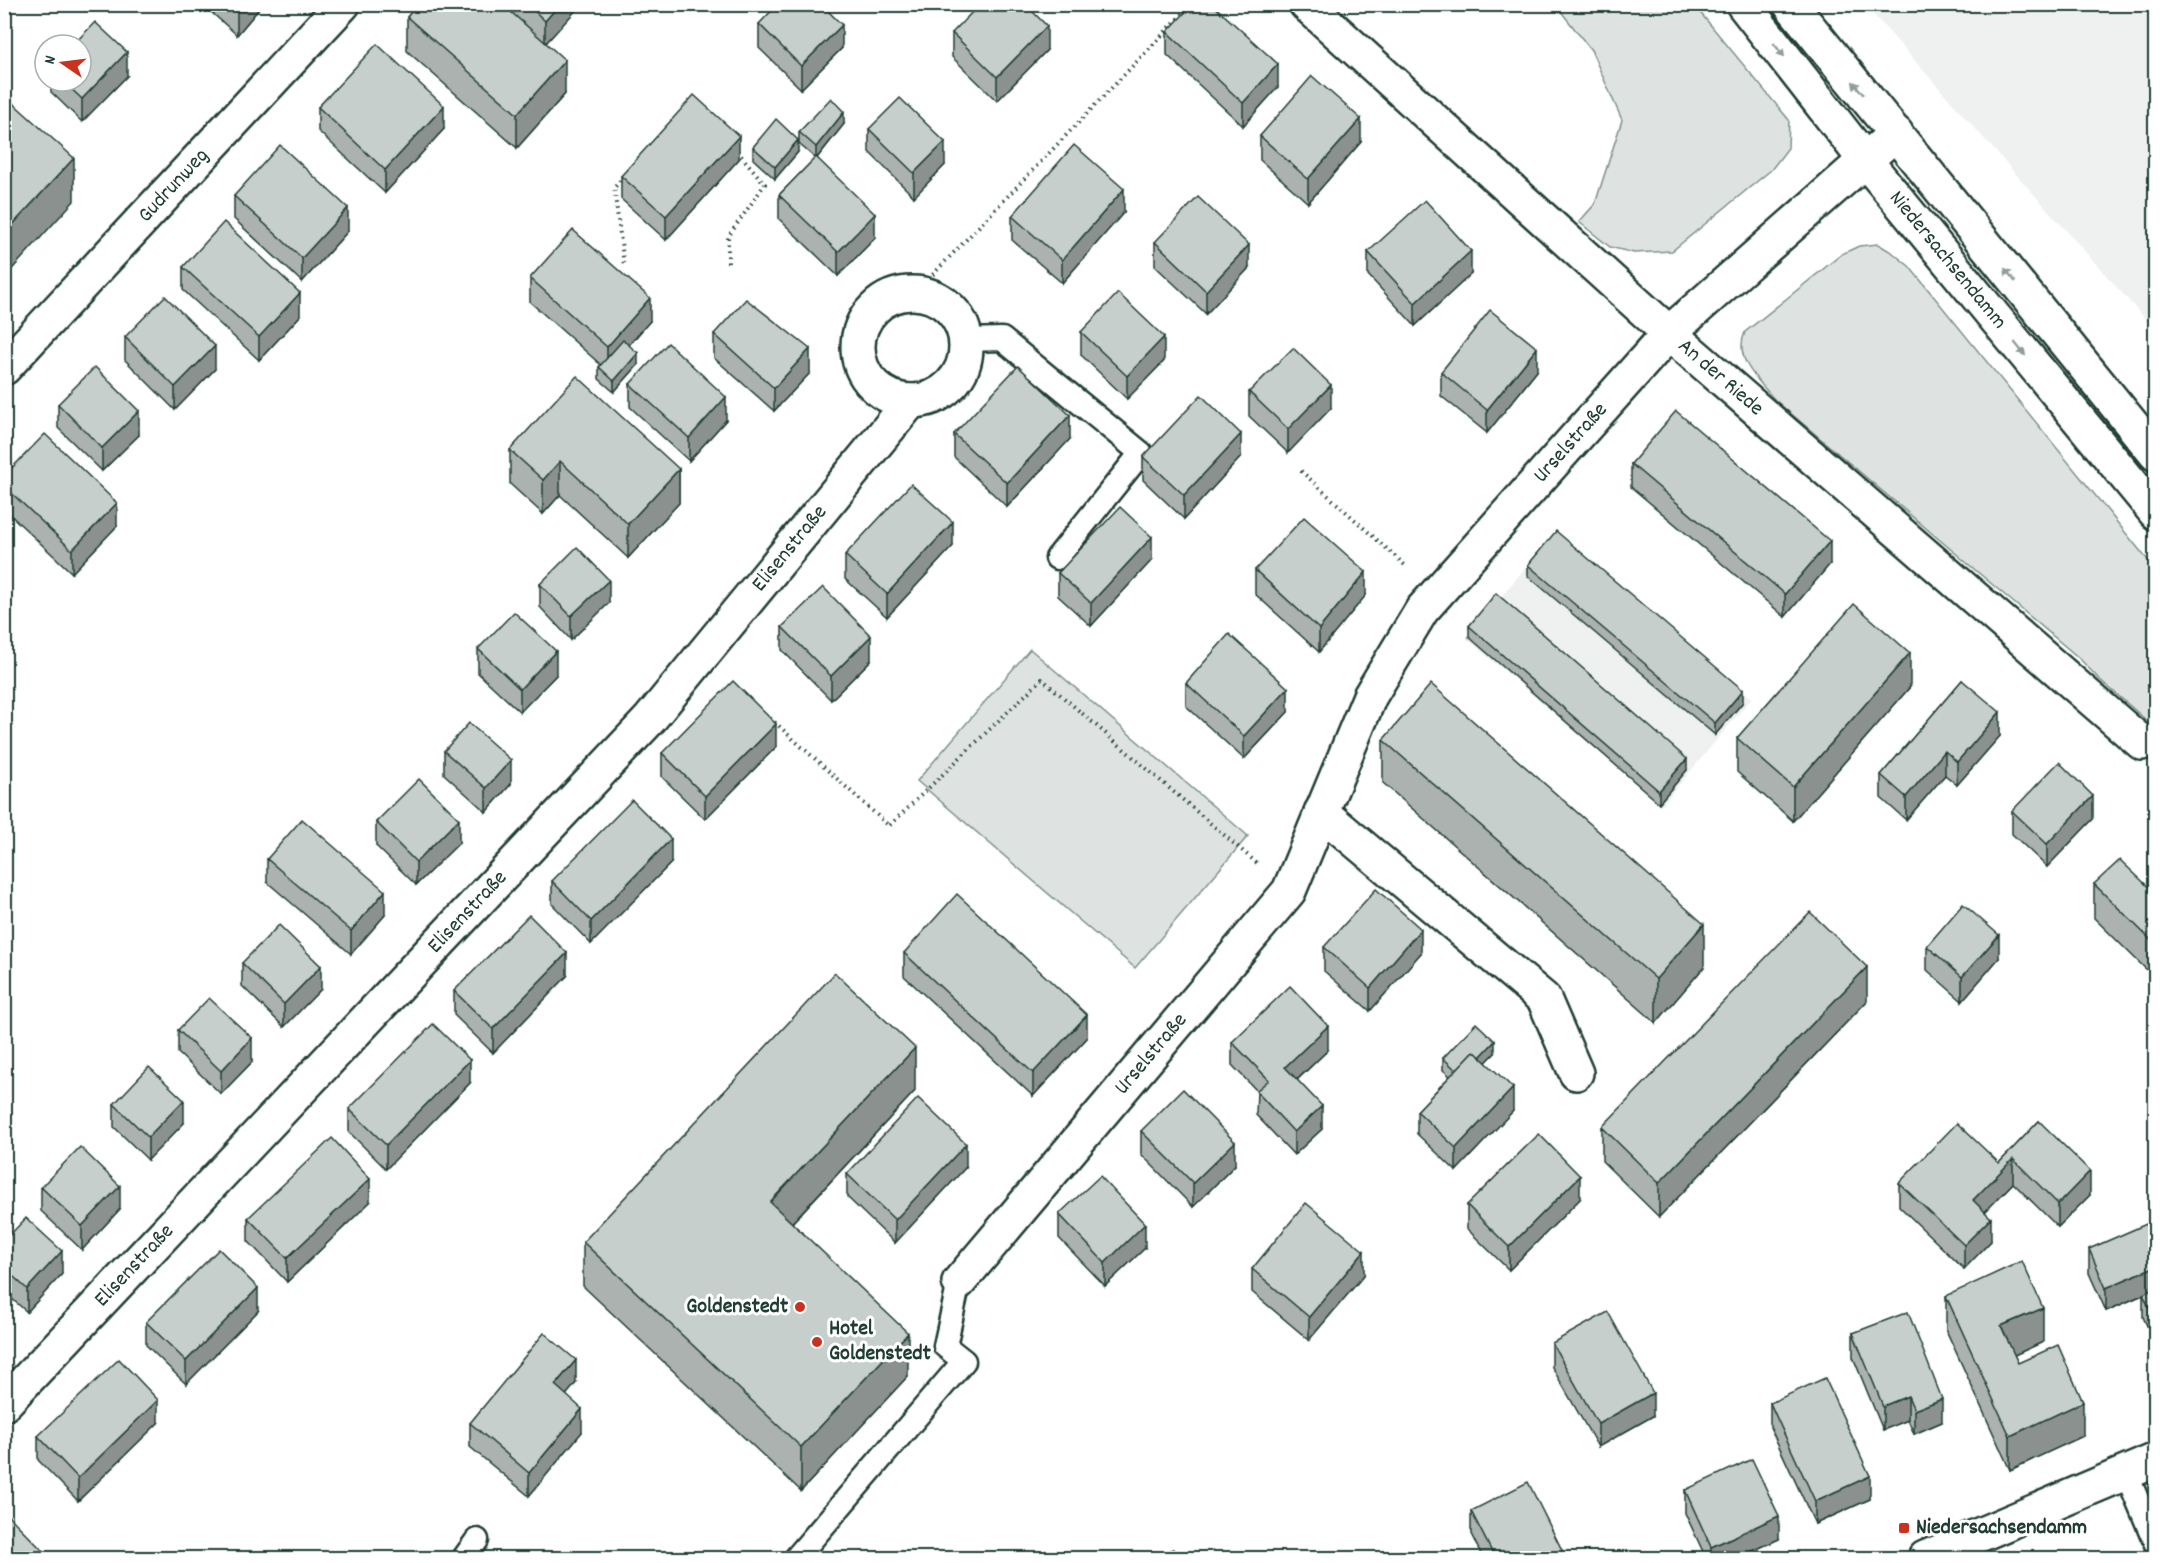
<svg xmlns="http://www.w3.org/2000/svg" width="2160" height="1563" viewBox="0 0 2160 1563" font-family="Dekko,sans-serif">
<rect width="100%" height="100%" fill="#fff"/>
<filter id="ink" filterUnits="userSpaceOnUse"><feTurbulence type="fractalNoise" baseFrequency=".0167" numOctaves="2"/><feDisplacementMap in="SourceGraphic" scale="12" xChannelSelector="R" yChannelSelector="G"/><feConvolveMatrix kernelMatrix="1 2 1 2 8 2 1 2 1" color-interpolation-filters="sRGB"/></filter>
<g filter="url(#ink)">
<g fill="#eef1f0">
<polygon points="1865,5 2155,5 2155,330"/>
<polygon points="1556,532 1752,698 1662,805 1466,638"/>
</g>
<g fill="#dee3e2" stroke="#7e908b" stroke-width="1.5">
<polygon points="1556,5 1694,5 1789,120 1788,148 1771,170 1672,251 1634,253 1610,247 1579,222 1595,204 1622,120 1591,50"/>
<path d="M1878 244 1893 253 1909 266 2155 569 2156 724 2153 726 2098 678 2080 659 1775 400C1759 381 1733 359 1745 332L1842 254 1859 246Z"/>
<polygon points="2118,426 2155,467 2155,490 2110,433"/>
<polygon points="1030,649 1248,836 1135,968 917,781"/>
</g>
<g fill="none" stroke-linecap="round" stroke-linejoin="round">
<defs>
<g id="lane">
<polyline points="967,340 1002,339 1141,453 1057,558"/>
<polyline points="2126,1473 2156,1544"/>
<polyline points="464,1558 477,1540"/>
<polyline points="796,1558 964,1361 945,1346 959,1282"/>
</g>
<g id="street">
<path id="s1" d="M1306 4 1669 333 2142 743"/>
<circle cx="912" cy="347" r="54"/>
<path id="s2" d="M4 368 343 4"/>
<polyline points="1321,812 1544,999 1576,1073"/>
<path id="s3" d="M959 1282 1289 891 1370 696 1422 610 1669 333 1896 133"/>
<path id="s4" d="M4 1404 650 719 911 401"/>
</g>
<g id="secondary">
<path id="s5" d="M1743 4 1865 160 2156 513"/>
<polyline points="1790,4 2156,454"/>
<polyline points="1925,1558 2156,1460"/>
</g>
</defs>
<use href="#lane" stroke="#1f3d34" stroke-width="27"/>
<use href="#street" stroke="#1f3d34" stroke-width="38"/>
<use href="#secondary" stroke="#1f3d34" stroke-width="38"/>
<g stroke="#1f3d34" stroke-width="4" stroke-dasharray="1.5 4.5" stroke-linecap="butt">
<polyline points="624,176 614,188 624,265"/>
<polyline points="728,263 728,237 765,184 737,151"/>
<polyline points="916,292 1192,4"/>
<polyline points="1301,471 1407,567"/>
<polyline points="770,718 889,826 1042,679 1259,865"/>
</g>
<use href="#lane" stroke="#fff" stroke-width="22"/>
<use href="#street" stroke="#fff" stroke-width="33"/>
<use href="#secondary" stroke="#fff" stroke-width="33"/>
</g>
<g fill="#abb2af" stroke="#1f3d34" stroke-width="1.5">
<polygon points="202,4 263,4 237,35"/>
<polygon points="418,4 580,4 546,43 565,94 517,148 407,51 407,17"/>
<polygon points="759,24 842,48 801,89 759,48"/>
<polygon points="1167,32 1278,87 1243,126 1167,55"/>
<polygon points="952,33 1047,50 997,101 952,57"/>
<polygon points="127,76 82,122 51,92 51,81 81,81"/>
<polygon points="318,107 444,129 385,193 318,131"/>
<polygon points="844,124 817,158 875,238 838,276 779,219 779,195 815,158 799,144 799,132"/>
<polygon points="869,129 945,165 914,197 869,152"/>
<polygon points="1260,136 1361,142 1308,203 1260,160"/>
<polygon points="753,147 798,152 775,179 753,159"/>
<polygon points="739,159 666,240 621,199 621,176"/>
<polygon points="234,196 348,231 302,282 234,219"/>
<polygon points="1124,212 1062,283 1012,240 1012,216"/>
<polygon points="1155,242 1249,268 1206,314 1155,266"/>
<polygon points="1368,252 1471,274 1415,326 1368,275"/>
<polygon points="183,267 300,316 259,360 183,290"/>
<polygon points="530,278 650,321 629,345 638,365 614,392 599,379 599,367 601,365 530,302"/>
<polygon points="1081,332 1164,361 1127,399 1081,355"/>
<polygon points="714,334 810,373 774,411 714,358"/>
<polygon points="125,337 215,369 175,410 125,360"/>
<polygon points="1537,371 1487,433 1441,396 1441,372"/>
<polygon points="630,384 726,420 689,461 630,407"/>
<polygon points="1249,392 1331,408 1288,453 1249,416"/>
<polygon points="58,404 139,435 102,471 58,428"/>
<polygon points="954,434 1070,439 1007,507 954,457"/>
<polygon points="510,450 679,469 679,503 628,558 560,495 543,514 510,484"/>
<polygon points="1143,457 1241,457 1184,519 1143,480"/>
<polygon points="1631,464 1830,564 1785,617 1631,487"/>
<polygon points="4,476 117,526 72,573 4,509"/>
<polygon points="953,546 887,617 845,579 845,555"/>
<polygon points="1152,560 1091,626 1058,596 1058,573"/>
<polygon points="1528,565 1743,702 1715,735 1528,576"/>
<polygon points="1255,570 1366,595 1319,652 1255,594"/>
<polygon points="540,584 609,603 571,640 540,607"/>
<polygon points="1469,626 1687,770 1659,803 1469,637"/>
<polygon points="782,627 871,660 831,700 782,650"/>
<polygon points="478,649 556,675 520,712 478,673"/>
<polygon points="1962,680 2000,736 1957,785 1945,775 1906,820 1881,798 1881,775"/>
<polygon points="1186,683 1288,712 1244,759 1186,706"/>
<polygon points="1910,687 1793,821 1737,772 1737,738"/>
<polygon points="1383,740 1704,967 1656,1023 1383,783"/>
<polygon points="776,747 705,819 662,777 662,753"/>
<polygon points="444,751 511,784 486,812 444,774"/>
<polygon points="2012,811 2093,819 2047,867 2012,834"/>
<polygon points="376,822 459,843 416,885 376,846"/>
<polygon points="267,859 385,915 351,954 267,882"/>
<polygon points="671,863 591,944 552,904 552,881"/>
<polygon points="2094,884 2156,894 2156,979 2094,918"/>
<polygon points="1927,946 1999,958 1962,1001 1927,970"/>
<polygon points="1324,947 1421,953 1370,1011 1324,971"/>
<polygon points="904,953 1087,1038 1033,1096 904,976"/>
<polygon points="242,963 321,989 284,1027 242,986"/>
<polygon points="567,976 493,1053 454,1015 454,991"/>
<polygon points="1867,1001 1659,1217 1602,1161 1602,1127"/>
<polygon points="178,1030 252,1062 221,1094 178,1053"/>
<polygon points="1232,1042 1328,1050 1297,1080 1322,1129 1294,1155 1256,1115 1257,1091 1232,1065"/>
<polygon points="1495,1053 1486,1062 1513,1111 1456,1171 1417,1134 1417,1111 1450,1076 1443,1070 1443,1058"/>
<polygon points="470,1083 386,1169 349,1132 349,1109"/>
<polygon points="915,1091 792,1223 908,1376 801,1491 583,1286 583,1242"/>
<polygon points="114,1104 184,1123 148,1160 114,1127"/>
<polygon points="2039,1121 2090,1195 2058,1227 2013,1183 1985,1212 1991,1241 1964,1269 1899,1206 1899,1183 1999,1163"/>
<polygon points="1141,1131 1235,1165 1193,1207 1141,1154"/>
<polygon points="966,1167 895,1243 847,1197 847,1174"/>
<polygon points="41,1187 120,1209 82,1250 41,1211"/>
<polygon points="1580,1199 1509,1270 1467,1229 1467,1205"/>
<polygon points="370,1202 287,1282 248,1241 248,1218"/>
<polygon points="1059,1214 1145,1248 1105,1286 1059,1238"/>
<polygon points="2156,1230 2156,1345 2143,1317 2143,1295 2106,1311 2089,1273 2089,1249"/>
<polygon points="4,1241 62,1274 27,1312 4,1292"/>
<polygon points="1252,1269 1364,1275 1309,1340 1252,1292"/>
<polygon points="1946,1296 2043,1342 2014,1355 2018,1363 2083,1436 2010,1470 1946,1330"/>
<polygon points="258,1311 186,1384 146,1345 146,1322"/>
<polygon points="1853,1333 1942,1422 1914,1434 1908,1420 1883,1430 1853,1357"/>
<polygon points="1552,1343 1653,1416 1598,1447 1552,1367"/>
<polygon points="576,1383 566,1395 582,1432 529,1496 470,1447 470,1423"/>
<polygon points="1770,1403 1870,1499 1815,1524 1770,1427"/>
<polygon points="158,1423 78,1501 38,1460 38,1436"/>
<polygon points="1685,1490 1779,1539 1737,1558 1706,1558 1685,1513"/>
<polygon points="1471,1511 1566,1558 1483,1558 1471,1534"/>
</g>
<g fill="#8b918f" stroke="#1f3d34" stroke-width="1.5">
<polygon points="237,4 263,4 237,35"/>
<polygon points="560,4 580,4 580,6 545,44 545,21"/>
<polygon points="842,25 842,48 801,89 801,66"/>
<polygon points="1047,26 1047,50 997,101 997,77"/>
<polygon points="127,52 127,76 82,122 82,99"/>
<polygon points="565,60 565,94 517,148 517,114"/>
<polygon points="1278,64 1278,87 1243,126 1243,103"/>
<polygon points="444,106 444,129 385,193 385,170"/>
<polygon points="844,112 844,124 816,159 816,147"/>
<polygon points="1361,119 1361,142 1308,203 1308,179"/>
<polygon points="739,136 739,159 666,240 666,216"/>
<polygon points="798,140 798,152 775,179 775,167"/>
<polygon points="945,142 945,165 914,197 914,173"/>
<polygon points="74,158 74,201 4,278 4,234"/>
<polygon points="1124,189 1124,212 1062,283 1062,260"/>
<polygon points="348,208 348,231 302,282 302,258"/>
<polygon points="875,214 875,238 838,276 838,252"/>
<polygon points="1249,245 1249,268 1206,314 1206,291"/>
<polygon points="1471,251 1471,274 1415,326 1415,303"/>
<polygon points="300,293 300,316 259,360 259,337"/>
<polygon points="650,298 650,321 607,370 607,347"/>
<polygon points="1164,337 1164,361 1127,399 1127,376"/>
<polygon points="215,346 215,369 175,410 175,387"/>
<polygon points="1537,348 1537,371 1487,433 1487,410"/>
<polygon points="810,349 810,373 774,411 774,388"/>
<polygon points="638,353 638,365 614,392 614,381"/>
<polygon points="1331,385 1331,408 1288,453 1288,429"/>
<polygon points="726,397 726,420 689,461 689,438"/>
<polygon points="139,411 139,435 102,471 102,448"/>
<polygon points="1070,415 1070,439 1007,507 1007,483"/>
<polygon points="1241,434 1241,457 1184,519 1184,495"/>
<polygon points="560,461 560,495 543,514 543,480"/>
<polygon points="679,469 679,503 628,558 628,524"/>
<polygon points="117,503 117,526 72,573 72,550"/>
<polygon points="953,522 953,546 887,617 887,594"/>
<polygon points="9,530 9,553 4,558 4,535"/>
<polygon points="1152,537 1152,560 1091,626 1091,603"/>
<polygon points="1830,541 1830,564 1785,617 1785,594"/>
<polygon points="1366,572 1366,595 1319,652 1319,629"/>
<polygon points="609,580 609,603 571,640 571,616"/>
<polygon points="871,636 871,660 831,700 831,676"/>
<polygon points="556,651 556,675 520,712 520,689"/>
<polygon points="1910,653 1910,687 1793,821 1793,787"/>
<polygon points="1288,688 1288,712 1244,759 1244,736"/>
<polygon points="1743,690 1743,702 1715,735 1715,723"/>
<polygon points="2000,712 2000,736 1957,785 1957,762"/>
<polygon points="776,724 776,747 705,819 705,796"/>
<polygon points="1945,751 1945,775 1906,820 1906,797"/>
<polygon points="1687,759 1687,770 1659,803 1659,791"/>
<polygon points="511,760 511,784 486,812 486,788"/>
<polygon points="2093,796 2093,819 2047,867 2047,844"/>
<polygon points="459,819 459,843 416,885 416,862"/>
<polygon points="671,839 671,863 591,944 591,921"/>
<polygon points="385,891 385,915 351,954 351,931"/>
<polygon points="1704,924 1704,967 1656,1023 1656,979"/>
<polygon points="1421,929 1421,953 1370,1011 1370,988"/>
<polygon points="1999,935 1999,958 1962,1001 1962,977"/>
<polygon points="567,953 567,976 493,1053 493,1029"/>
<polygon points="321,966 321,989 284,1027 284,1004"/>
<polygon points="1867,967 1867,1001 1659,1217 1659,1183"/>
<polygon points="1087,1015 1087,1038 1033,1096 1033,1073"/>
<polygon points="1328,1026 1328,1050 1285,1091 1285,1067"/>
<polygon points="252,1038 252,1062 221,1094 221,1071"/>
<polygon points="1495,1041 1495,1053 1462,1087 1462,1076"/>
<polygon points="915,1048 915,1091 770,1246 770,1202"/>
<polygon points="470,1060 470,1083 386,1169 386,1145"/>
<polygon points="1513,1088 1513,1111 1456,1171 1456,1148"/>
<polygon points="184,1100 184,1123 148,1160 148,1137"/>
<polygon points="1322,1106 1322,1129 1294,1155 1294,1132"/>
<polygon points="1235,1142 1235,1165 1193,1207 1193,1183"/>
<polygon points="966,1144 966,1167 895,1243 895,1220"/>
<polygon points="2013,1159 2013,1183 1973,1224 1973,1200"/>
<polygon points="2090,1171 2090,1195 2058,1227 2058,1204"/>
<polygon points="1580,1176 1580,1199 1509,1270 1509,1247"/>
<polygon points="370,1179 370,1202 287,1282 287,1258"/>
<polygon points="120,1186 120,1209 82,1250 82,1226"/>
<polygon points="1991,1218 1991,1241 1964,1269 1964,1245"/>
<polygon points="1145,1224 1145,1248 1105,1286 1105,1263"/>
<polygon points="62,1251 62,1274 27,1312 27,1289"/>
<polygon points="1364,1251 1364,1275 1309,1340 1309,1317"/>
<polygon points="2156,1266 2156,1289 2106,1311 2106,1288"/>
<polygon points="258,1288 258,1311 186,1384 186,1361"/>
<polygon points="2043,1308 2043,1342 2001,1361 2001,1326"/>
<polygon points="908,1333 908,1376 801,1491 801,1447"/>
<polygon points="576,1360 576,1383 555,1409 555,1385"/>
<polygon points="1653,1393 1653,1416 1598,1447 1598,1424"/>
<polygon points="1908,1396 1908,1420 1883,1430 1883,1406"/>
<polygon points="1942,1399 1942,1422 1914,1434 1914,1410"/>
<polygon points="158,1400 158,1423 78,1501 78,1478"/>
<polygon points="2083,1402 2083,1436 2010,1470 2010,1436"/>
<polygon points="582,1409 582,1432 529,1496 529,1473"/>
<polygon points="1870,1476 1870,1499 1815,1524 1815,1501"/>
<polygon points="1779,1516 1779,1539 1737,1558 1711,1558 1711,1547"/>
<polygon points="45,1553 45,1558 39,1558"/>
</g>
<g fill="#c7cfcc" stroke="#1f3d34" stroke-width="1.5">
<polygon points="418,4 502,4 565,60 517,114 407,17"/>
<polygon points="527,4 560,4 545,21"/>
<polygon points="778,4 821,4 842,25 801,66 759,24"/>
<polygon points="980,4 1025,4 1047,26 997,77 952,33"/>
<polygon points="1193,4 1212,4 1278,64 1243,103 1167,32"/>
<polygon points="95,22 127,52 82,99 63,81 81,81 81,45 73,45"/>
<polygon points="377,44 444,106 385,170 318,107"/>
<polygon points="1312,76 1361,119 1308,179 1260,136"/>
<polygon points="4,95 74,158 4,234"/>
<polygon points="694,95 739,136 666,216 621,176"/>
<polygon points="831,98 844,112 816,147 799,132"/>
<polygon points="900,98 945,142 914,173 869,129"/>
<polygon points="776,119 798,140 775,167 753,147"/>
<polygon points="280,145 348,208 302,258 234,196"/>
<polygon points="1074,145 1124,189 1062,260 1012,216"/>
<polygon points="816,157 875,214 838,252 779,195"/>
<polygon points="1198,197 1249,245 1206,291 1155,242"/>
<polygon points="1425,200 1471,251 1415,303 1368,252"/>
<polygon points="224,222 300,293 259,337 183,267"/>
<polygon points="573,230 650,298 607,347 530,278"/>
<polygon points="1118,293 1164,337 1127,376 1081,332"/>
<polygon points="165,296 215,346 175,387 125,337"/>
<polygon points="746,299 810,349 774,388 714,334"/>
<polygon points="1490,310 1537,348 1487,410 1441,372"/>
<polygon points="623,340 638,353 614,381 599,367"/>
<polygon points="668,343 726,397 689,438 630,384"/>
<polygon points="1293,348 1331,385 1288,429 1249,392"/>
<polygon points="1018,366 1070,415 1007,483 954,434"/>
<polygon points="95,367 139,411 102,448 58,404"/>
<polygon points="577,376 679,469 628,524 560,461 543,480 510,450"/>
<polygon points="1201,395 1241,434 1184,495 1143,457"/>
<polygon points="1676,411 1830,541 1785,594 1631,464"/>
<polygon points="45,434 117,503 72,550 4,486 4,476"/>
<polygon points="911,484 953,522 887,594 845,555"/>
<polygon points="1120,507 1152,537 1091,603 1058,573"/>
<polygon points="1304,517 1366,572 1319,629 1255,570"/>
<polygon points="4,525 9,530 4,535"/>
<polygon points="1556,531 1743,690 1715,723 1528,565"/>
<polygon points="577,547 609,580 571,616 540,584"/>
<polygon points="823,587 871,636 831,676 782,627"/>
<polygon points="1496,593 1687,759 1659,791 1469,626"/>
<polygon points="1854,604 1910,653 1793,787 1737,738"/>
<polygon points="514,612 556,651 520,689 478,649"/>
<polygon points="1229,634 1288,688 1244,736 1186,683"/>
<polygon points="1962,680 2000,712 1957,762 1945,751 1906,797 1881,775"/>
<polygon points="733,681 776,724 705,796 662,753"/>
<polygon points="1431,684 1704,924 1656,979 1383,740"/>
<polygon points="469,723 511,760 486,788 444,751"/>
<polygon points="2059,762 2093,796 2047,844 2012,811"/>
<polygon points="419,779 459,819 416,862 376,822"/>
<polygon points="632,800 671,839 591,921 552,881"/>
<polygon points="302,819 385,891 351,931 267,859"/>
<polygon points="2120,860 2156,894 2156,945 2094,884"/>
<polygon points="1376,889 1421,929 1370,988 1324,947"/>
<polygon points="957,894 1087,1015 1033,1073 904,953"/>
<polygon points="1963,904 1999,935 1962,977 1927,946"/>
<polygon points="1810,912 1867,967 1659,1183 1602,1127"/>
<polygon points="529,915 567,953 493,1029 454,991"/>
<polygon points="279,925 321,966 284,1004 242,963"/>
<polygon points="835,973 915,1048 770,1202 908,1333 801,1447 583,1242"/>
<polygon points="1290,986 1328,1026 1285,1067 1322,1106 1294,1132 1256,1091 1269,1080 1232,1042"/>
<polygon points="209,998 252,1038 221,1071 178,1030"/>
<polygon points="1476,1023 1495,1041 1480,1057 1474,1051 1456,1070 1443,1058"/>
<polygon points="433,1024 470,1060 386,1145 349,1109"/>
<polygon points="1474,1051 1513,1088 1456,1148 1417,1111"/>
<polygon points="149,1067 184,1100 148,1137 114,1104"/>
<polygon points="1183,1089 1235,1142 1193,1183 1141,1131"/>
<polygon points="918,1098 966,1144 895,1220 847,1174"/>
<polygon points="2039,1121 2090,1171 2058,1204 2013,1159 1973,1200 1991,1218 1964,1245 1899,1183 1957,1123 1999,1163"/>
<polygon points="1539,1134 1580,1176 1509,1247 1467,1205"/>
<polygon points="332,1138 370,1179 287,1258 248,1218"/>
<polygon points="80,1147 120,1186 82,1226 41,1187"/>
<polygon points="1100,1176 1145,1224 1105,1263 1059,1214"/>
<polygon points="1306,1203 1364,1251 1309,1317 1252,1269"/>
<polygon points="26,1218 62,1251 27,1289 4,1268 4,1241"/>
<polygon points="2151,1222 2156,1230 2156,1266 2106,1288 2089,1249"/>
<polygon points="219,1249 258,1288 186,1361 146,1322"/>
<polygon points="2022,1261 2043,1308 2001,1326 2018,1363 2058,1345 2083,1402 2010,1436 1946,1296"/>
<polygon points="2156,1288 2156,1322 2143,1294"/>
<polygon points="1608,1312 1653,1393 1598,1424 1552,1343"/>
<polygon points="1908,1312 1942,1399 1914,1410 1908,1396 1883,1406 1853,1333"/>
<polygon points="544,1333 576,1360 555,1385 582,1409 529,1473 470,1423"/>
<polygon points="119,1359 158,1400 78,1478 38,1436"/>
<polygon points="1825,1378 1870,1476 1815,1501 1770,1403"/>
<polygon points="1752,1459 1779,1516 1711,1547 1685,1490"/>
<polygon points="1528,1482 1566,1558 1495,1558 1471,1511"/>
<polygon points="4,1511 45,1553 39,1558 4,1558"/>
<polygon points="1173,1549 1176,1558 1151,1558"/>
</g>
<defs><path id="oneway-solid" d="M-6-.8H1V-3.2L6.5 0L1 3.2V.8H-6Z" transform="scale(1.5)"/></defs>
<g fill="#8f9e9a">
<use href="#oneway-solid" transform="translate(1779 50) rotate(51)"/>
<use href="#oneway-solid" transform="translate(1858 88) rotate(-130)"/>
<use href="#oneway-solid" transform="translate(2010 275) rotate(-129)"/>
<use href="#oneway-solid" transform="translate(2020 349) rotate(51)"/>
</g>
</g>
<g fill="#c8321e" stroke="#fff" stroke-width="2">
<circle cx="800" cy="1307" r="6"/>
<circle cx="817" cy="1342" r="6"/>
<rect x="1898" y="1522" width="12" height="12" rx="3"/>
</g>
<g text-anchor="middle" dominant-baseline="central" stroke-width="6" stroke-linejoin="round" paint-order="stroke">
<g font-size="22" fill="#1f3d34" stroke="#fff">
<text stroke="none"><textPath href="#s2" startOffset="249">Gudrunweg</textPath></text>
<text stroke="none"><textPath href="#s5" startOffset="328">Niedersachsendamm</textPath></text>
<text stroke="none"><textPath href="#s1" startOffset="558">An der Riede</textPath></text>
<text stroke="none"><textPath href="#s3" startOffset="1047">Urselstraße</textPath></text>
<text stroke="none"><textPath href="#s4" startOffset="1162">Elisenstraße</textPath></text>
<text stroke="none"><textPath href="#s4" startOffset="676">Elisenstraße</textPath></text>
<text stroke="none"><textPath href="#s3" startOffset="298">Urselstraße</textPath></text>
<text stroke="none"><textPath href="#s4" startOffset="190">Elisenstraße</textPath></text>
</g>
<g font-size="22" font-weight="bold" fill="#1f3d34" stroke="#fff" text-anchor="start">
<text x="788" y="1307" text-anchor="end">Goldenstedt</text>
<text x="829" y="1329">Hotel<tspan x="829" dy="25">Goldenstedt</tspan></text>
<text x="1916" y="1528">Niedersachsendamm</text>
</g>
</g>
<rect width="2160" height="1563" fill="none" stroke="#fff" stroke-width="24"/>
<rect x="12" y="12" width="2136" height="1539" fill="none" stroke="#1f3d34" stroke-width="2" filter="url(#ink)"/>
<g transform="translate(63 63) rotate(284)"><circle r="28" fill="#ffffff" stroke="#a5b1ae" stroke-width="1.5"/>
<path d="M0-4.5L10 22L0 15L-10 22Z" fill="#c8321e"/>
<text y="-9" font-size="16" font-weight="bold" text-anchor="middle" fill="#1f3d34">N</text>
</g>
</svg>
